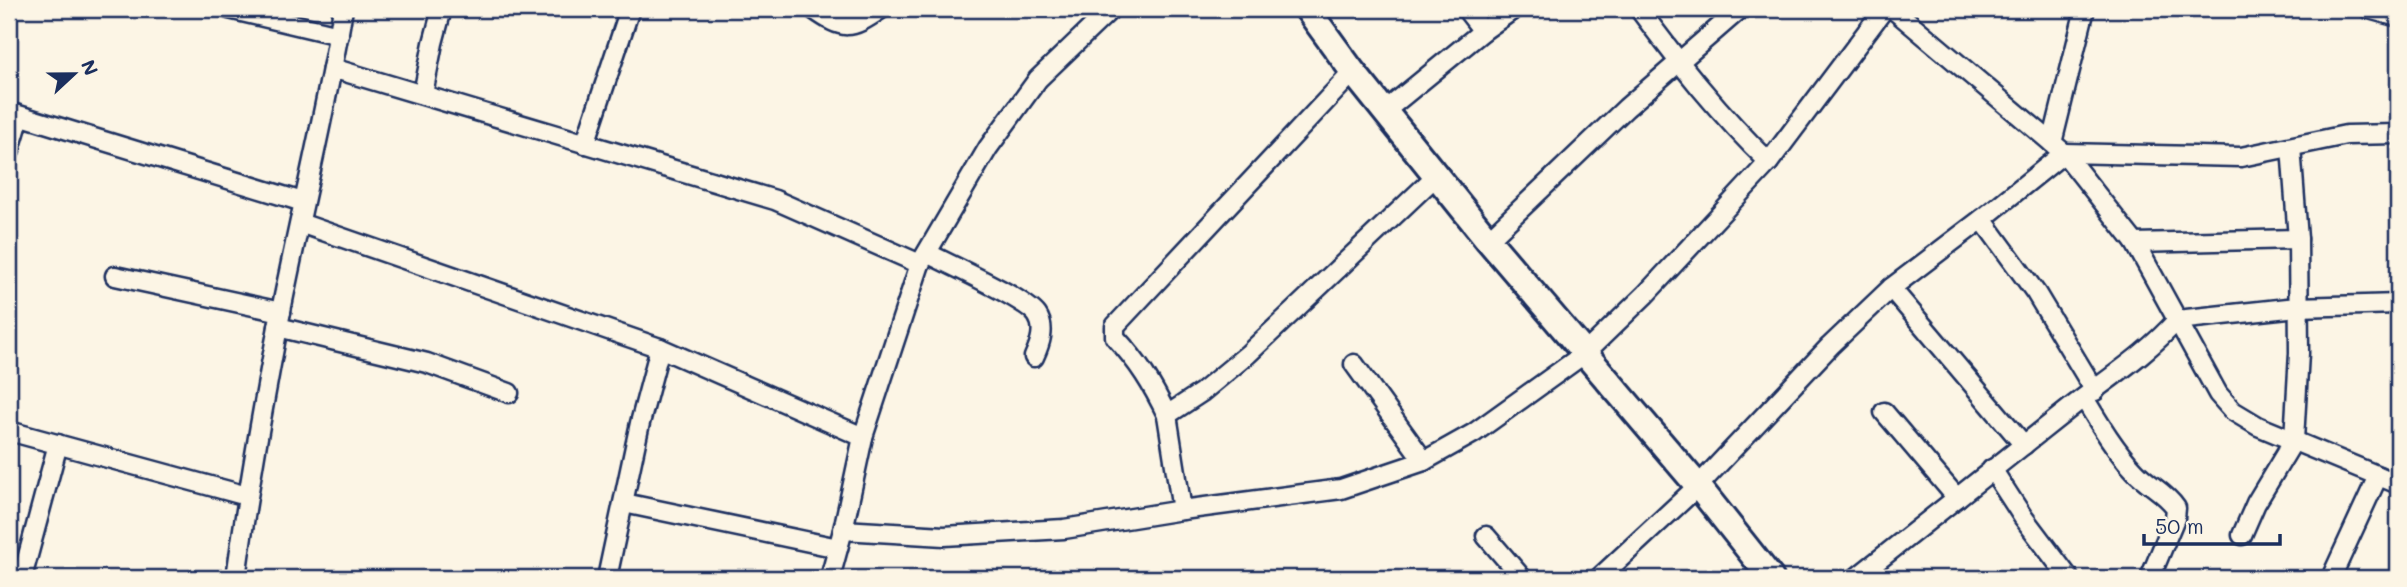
<svg xmlns="http://www.w3.org/2000/svg" width="2407" height="587" viewBox="0 0 2407 587" font-family="Mali,sans-serif">
<rect width="100%" height="100%" fill="#fcf5e5"/>
<filter id="ink" filterUnits="userSpaceOnUse"><feTurbulence type="fractalNoise" baseFrequency=".0143" numOctaves="2"/><feDisplacementMap in="SourceGraphic" scale="14" xChannelSelector="R" yChannelSelector="G"/><feConvolveMatrix kernelMatrix="1 2 1 2 8 2 1 2 1" color-interpolation-filters="sRGB"/></filter>
<g filter="url(#ink)">
<g fill="none" stroke-linecap="round" stroke-linejoin="round">
<defs>
<g id="street">
<polyline points="229,9 339,35"/>
<path d="M813 9C844 31 850 30 881 9"/>
<polyline points="1466,9 1483,31"/>
<path d="M1639 9C1679 63 1720 115 1769 162"/>
<polyline points="1893,9 2064,153 2135,243 2218,394 2233,411 2258,426 2398,484"/>
<polyline points="2369,9 2398,17"/>
<polyline points="332,68 775,200 920,264"/>
<path d="M1353 72 1115 326V337C1139 363 1152 384 1167 415L1202 392 1248 354 1437 175"/>
<polyline points="423,94 433,43 442,9"/>
<polyline points="1385,111 1483,31 1514,9"/>
<polyline points="9,112 303,202"/>
<polyline points="2052,143 2085,9"/>
<polyline points="585,144 630,9"/>
<polyline points="9,153 20,116"/>
<polyline points="1982,219 2036,293 2095,391"/>
<polyline points="300,223 660,348 863,437"/>
<polyline points="1488,240 1626,108 1740,9"/>
<polyline points="2135,243 2298,239"/>
<path d="M927 253C948 264 1025 298 1037 315 1046 328 1040 344 1034 357"/>
<polyline points="115,276 281,312"/>
<polyline points="1891,288 2024,445"/>
<polyline points="278,327 427,363 509,393"/>
<polyline points="1354,364 1424,461"/>
<path d="M2084 398C2099 423 2115 450 2135 471 2148 485 2165 492 2176 508L2175 518 2150 578"/>
<polyline points="1884,412 1957,498"/>
<polyline points="1167,415 1182,510"/>
<polyline points="9,431 247,496"/>
<polyline points="1992,469 2023,517 2069,578"/>
<polyline points="624,503 838,548"/>
<polyline points="843,530 944,536 1064,529 1182,510 1341,489 1424,461 1474,433 1584,354 1646,294 1769,162 1884,9"/>
<polyline points="2242,535 2256,503 2294,440 2299,353 2298,239 2291,147"/>
<polyline points="1486,536 1522,578"/>
<polyline points="22,578 58,444"/>
<path d="M236 578C248 489 264 400 281 311 301 210 326 110 343 9"/>
<polyline points="607,578 640,423 660,348"/>
<polyline points="830,578 843,530 863,437 920,264 988,148 1038,79 1111,9"/>
<polyline points="1599,578 1698,486 1830,346 1891,288 1982,219 2064,153 2241,157 2346,135 2398,134"/>
<path d="M1856 578C1929 520 2002 463 2074 405 2109 378 2148 353 2177 320L2297 307 2398 304"/>
<polyline points="2331,578 2378,476"/>
</g>
<polyline id="secondary" points="1307,9 1353,72 1488,240 1698,486 1771,578"/>
</defs>
<use href="#street" stroke="#1b2f5e" stroke-width="23"/>
<use href="#secondary" stroke="#1b2f5e" stroke-width="30"/>
<use href="#street" stroke="#fcf5e5" stroke-width="18"/>
<use href="#secondary" stroke="#fcf5e5" stroke-width="24"/>
</g>
</g>
<rect width="2407" height="587" fill="none" stroke="#fcf5e5" stroke-width="35"/>
<rect x="18" y="18" width="2372" height="552" fill="none" stroke="#1b2f5e" stroke-width="2.5" filter="url(#ink)"/>
<g transform="translate(74 74) rotate(68)" stroke="#fcf5e5" stroke-width="5" paint-order="stroke">
<path d="M0-5L12 26L0 18L-12 26Z" fill="#1b2f5e"/>
<text y="-10" font-size="19" font-weight="bold" text-anchor="middle" fill="#1b2f5e">N</text>
</g>
<path d="M2144 534v10h136v-10" fill="none" stroke="#1b2f5e" stroke-width="3.5"/>
<text x="2155" y="534" font-size="21" fill="#1b2f5e" stroke="#fcf5e5" stroke-width="5" paint-order="stroke">50 m</text>
</svg>
